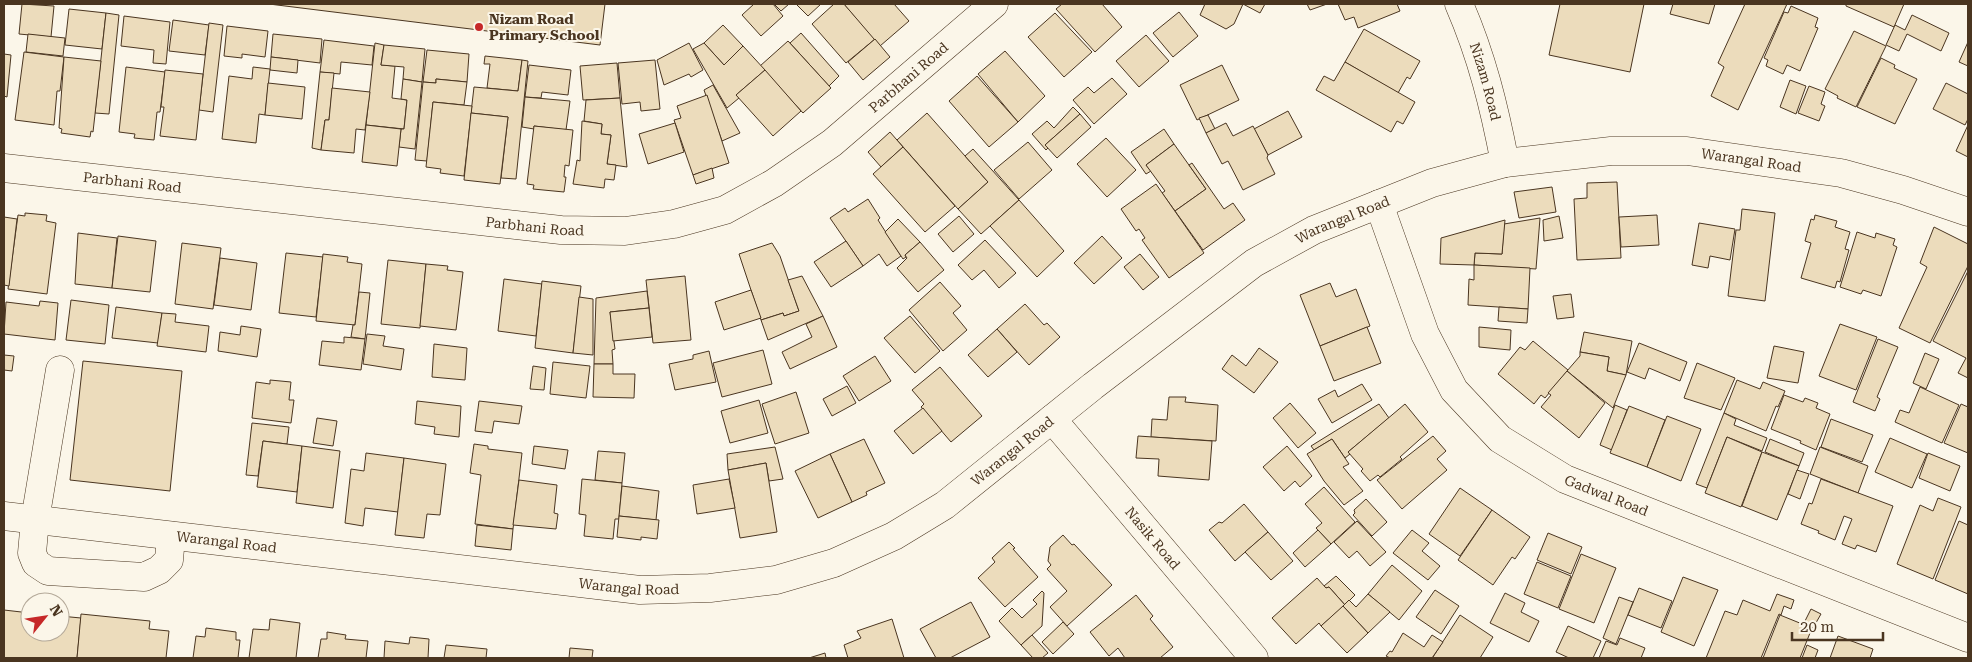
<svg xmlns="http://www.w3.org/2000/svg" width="1972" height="662" viewBox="0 0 1972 662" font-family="'Roboto Serif',serif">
<rect width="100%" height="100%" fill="#fbf6e9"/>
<g fill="#ecdcbc" stroke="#4a3520">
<polygon points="22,4 54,6 51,37 19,34"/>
<polygon points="269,4 605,4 600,45"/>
<polygon points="754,4 773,4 783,16 761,36 742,15"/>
<polygon points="774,4 789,4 781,11"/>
<polygon points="796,4 821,4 808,16"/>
<polygon points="834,4 844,4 875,39 846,63 812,24"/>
<polygon points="844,4 894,4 909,21 880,46"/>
<polygon points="1062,4 1102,4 1122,27 1095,52 1056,9"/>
<polygon points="1205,4 1243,4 1234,24 1226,29 1200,15"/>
<polygon points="1243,4 1265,4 1260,13"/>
<polygon points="1307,4 1327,4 1310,10"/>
<polygon points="1338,4 1397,4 1400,11 1358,28 1354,17 1345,20"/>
<polygon points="1560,4 1644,4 1630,72 1549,55"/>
<polygon points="1673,4 1715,4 1709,24 1670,14"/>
<polygon points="1745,4 1787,4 1738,110 1711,96 1724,67 1718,63"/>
<polygon points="1846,4 1904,4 1894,27 1846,6"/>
<polygon points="1791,6 1818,18 1815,27 1818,28 1800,71 1787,65 1783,74 1766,66 1768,60 1764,58 1784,12 1788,13"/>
<polygon points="69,9 106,13 102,49 65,45"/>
<polygon points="1179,12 1198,36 1173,57 1153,33"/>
<polygon points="106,13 119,15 109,114 95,113"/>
<polygon points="1055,13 1092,52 1064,77 1028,37"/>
<polygon points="1912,15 1949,33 1941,51 1907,34 1899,51 1886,45 1895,25 1905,30"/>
<polygon points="124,16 170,22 166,64 153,63 154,50 121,46"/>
<polygon points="173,20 209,25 205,55 169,51"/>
<polygon points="209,23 223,25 213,112 199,110"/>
<polygon points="723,25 743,46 724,65 704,43"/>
<polygon points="227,26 268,31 265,57 242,54 242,58 224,56"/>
<polygon points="1364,29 1420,61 1410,79 1407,77 1398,93 1345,62"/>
<polygon points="1854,31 1886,46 1856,107 1837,98 1838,96 1825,89"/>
<polygon points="801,33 839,76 829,86 790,43"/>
<polygon points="28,34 65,38 63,56 26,52"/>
<polygon points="273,34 322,39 320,63 271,57"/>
<polygon points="1146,35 1169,61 1139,87 1116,61"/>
<polygon points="875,39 890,57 863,80 848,62"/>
<polygon points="324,40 374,46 372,65 341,62 340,74 320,72"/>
<polygon points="788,41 831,88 803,113 760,66"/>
<polygon points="1968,42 1968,66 1959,62"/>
<polygon points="375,43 384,45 381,65 395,66 392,98 407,100 404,129 366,125"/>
<polygon points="689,43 703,70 691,77 689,74 664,85 657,60"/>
<polygon points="704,43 724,65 743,46 765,70 736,95 739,98 727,108 693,49"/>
<polygon points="384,45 425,49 422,82 403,79 404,67 381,65"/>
<polygon points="427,50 469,54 467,82 436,79 436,83 423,82"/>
<polygon points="1005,51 1045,96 1018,122 978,74"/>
<polygon points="24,52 64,57 60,91 57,91 54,125 15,120"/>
<polygon points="4,54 11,55 7,97 4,96"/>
<polygon points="485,56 522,60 518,91 487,88 490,64 484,64"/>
<polygon points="64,57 101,61 93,132 91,131 90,137 61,133 62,129 59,128"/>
<polygon points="271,57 298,60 297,73 270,70"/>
<polygon points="1881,58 1895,65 1894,68 1917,79 1895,124 1857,107"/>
<polygon points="522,60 528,61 516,179 501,178 508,117 471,113 474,87 518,91"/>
<polygon points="655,60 660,109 641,111 640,102 622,104 618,63"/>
<polygon points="1345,62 1415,102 1403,124 1397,121 1391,132 1316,90 1324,76 1334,81"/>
<polygon points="617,63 620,98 583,100 580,66"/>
<polygon points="529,65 571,70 568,95 542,92 541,98 525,97"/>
<polygon points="1222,65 1239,100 1197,120 1180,85"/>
<polygon points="126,67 165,72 160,112 157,112 154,140 134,138 135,134 119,132"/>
<polygon points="253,67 270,69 265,115 259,114 256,143 222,139 229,76 252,79"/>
<polygon points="165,70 203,74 196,140 160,136 164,107 161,107"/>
<polygon points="765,70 801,111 773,136 736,95"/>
<polygon points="320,72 334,73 329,120 325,120 321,150 312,148"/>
<polygon points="977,76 1018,122 989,147 949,101"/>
<polygon points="1112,78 1127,94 1094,124 1073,100 1088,87 1094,93"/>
<polygon points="403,79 422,82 415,149 399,147 401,129 404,129 407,100 401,99"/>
<polygon points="436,79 467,82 464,105 433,102 427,161 415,160 423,82 436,83"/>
<polygon points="1790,80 1806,86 1796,114 1780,107"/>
<polygon points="268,83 305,87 302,119 265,115"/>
<polygon points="1946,83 1968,94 1968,119 1965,125 1933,109"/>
<polygon points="713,85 740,133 722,141 704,90"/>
<polygon points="1809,86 1825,92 1821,104 1825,106 1819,121 1798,113"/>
<polygon points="332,88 370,92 365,130 356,129 354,153 321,150 325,120 329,120"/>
<polygon points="707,95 729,163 693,175 674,120 681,118 677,106"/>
<polygon points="525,97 570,101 566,130 534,126 534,129 522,127"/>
<polygon points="620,98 627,167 607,164 611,135 601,134 602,124 584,121 586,100"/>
<polygon points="433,102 472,106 464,176 440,173 441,169 426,167"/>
<polygon points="1073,107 1080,114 1045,145 1048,148 1046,150 1032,134 1047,121 1054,128"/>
<polygon points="1288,111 1302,137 1268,155 1254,129"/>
<polygon points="471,113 508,117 500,184 464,180"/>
<polygon points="927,113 988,182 958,209 897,140"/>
<polygon points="1080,114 1091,127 1057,158 1045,145"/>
<polygon points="1208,115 1215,129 1206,133 1199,118"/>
<polygon points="582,121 602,124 601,134 611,135 607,164 616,165 614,180 605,179 604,188 573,184 577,160 580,161"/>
<polygon points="675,123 684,152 648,164 639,134"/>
<polygon points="1226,123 1233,136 1253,126 1268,155 1267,158 1275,174 1243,190 1228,161 1222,164 1206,133"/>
<polygon points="366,125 401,129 397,166 362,162"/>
<polygon points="1968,125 1968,157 1956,151"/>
<polygon points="534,126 573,130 569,166 565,165 564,177 566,177 564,192 533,189 534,185 527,184"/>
<polygon points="1164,129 1174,144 1146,165 1151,171 1146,174 1131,152"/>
<polygon points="890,132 903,147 881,167 868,152"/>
<polygon points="1106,138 1136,170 1107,197 1077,164"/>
<polygon points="1028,142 1052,170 1019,199 994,170"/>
<polygon points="1174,144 1206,189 1175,211 1162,193 1165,191 1146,165"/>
<polygon points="903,147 955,206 925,232 873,174"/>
<polygon points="973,149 1019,200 981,234 958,209 988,182 965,156"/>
<polygon points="1192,163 1224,209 1233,203 1245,220 1203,250 1175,211 1206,189 1189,165"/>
<polygon points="712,168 714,178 696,184 693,175"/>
<polygon points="1617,182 1621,258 1577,260 1574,199 1587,198 1587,183"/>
<polygon points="1156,184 1204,253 1169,278 1142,240 1145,238 1139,229 1136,231 1121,209"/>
<polygon points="1552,187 1556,212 1519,218 1514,192"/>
<polygon points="868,199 880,218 878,220 901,256 887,266 879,254 863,266 830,218 845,208 848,212"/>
<polygon points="1019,200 1064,251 1037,277 990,226"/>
<polygon points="1742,209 1775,213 1765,301 1728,296 1736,230 1740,230"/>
<polygon points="25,213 47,215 46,221 56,223 47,294 8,289 18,215 25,216"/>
<polygon points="1657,215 1659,245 1621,247 1619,217"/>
<polygon points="1815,215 1837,221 1835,227 1850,232 1845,249 1849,250 1840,282 1837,281 1835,288 1801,278 1811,243 1805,241 1811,219 1814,220"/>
<polygon points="959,216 974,234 953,252 938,234"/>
<polygon points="1559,216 1563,238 1544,241 1543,220"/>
<polygon points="4,217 17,219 9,286 4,285"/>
<polygon points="1540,218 1536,269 1474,265 1475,253 1502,254 1504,224"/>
<polygon points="898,219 920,242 905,255 906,257 903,259 885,232"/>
<polygon points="1505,220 1502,254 1475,253 1474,265 1440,264 1441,238"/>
<polygon points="1699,223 1735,229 1730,260 1710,256 1708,268 1692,265"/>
<polygon points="1934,227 1968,244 1968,266 1930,343 1899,328 1927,267 1920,263"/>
<polygon points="1857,232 1875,238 1876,233 1895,239 1893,245 1897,247 1881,296 1863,290 1861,294 1840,287"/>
<polygon points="78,233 117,238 112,288 75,284"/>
<polygon points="118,236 156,241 150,292 112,288"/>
<polygon points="1102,236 1122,258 1094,284 1074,263"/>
<polygon points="985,240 1016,273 999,288 984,270 972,280 958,265"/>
<polygon points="846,241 863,266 831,287 814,262"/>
<polygon points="920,242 944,270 918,292 897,268 907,258 905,255"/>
<polygon points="182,243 221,248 213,309 175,304"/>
<polygon points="772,243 780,256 799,311 784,316 783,313 761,320 739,254"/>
<polygon points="286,253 323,257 316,317 279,313"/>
<polygon points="323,254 348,257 347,262 362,264 355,325 316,321"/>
<polygon points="1140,254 1159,277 1143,290 1124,267"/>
<polygon points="220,258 257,263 251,310 214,305"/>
<polygon points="388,260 426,264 420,328 381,324"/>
<polygon points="426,264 448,266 447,270 463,272 456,330 420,326"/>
<polygon points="1474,265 1530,268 1528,309 1468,305 1469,279 1474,280"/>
<polygon points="1968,271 1968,378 1958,373 1966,358 1933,341"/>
<polygon points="685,276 691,340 653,343 646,280"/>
<polygon points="802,276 823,316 768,340 761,320 783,313 784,316 799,311 788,280"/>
<polygon points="504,279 542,284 536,336 498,331"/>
<polygon points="542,281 581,286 573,353 535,348"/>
<polygon points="940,282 961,306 953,313 967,330 943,351 909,310"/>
<polygon points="1330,283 1336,297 1356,289 1370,326 1320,346 1300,295"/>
<polygon points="751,290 761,318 724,330 715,302"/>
<polygon points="647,291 649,308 610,312 615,349 612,350 613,364 594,364 596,298"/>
<polygon points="359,292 370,293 365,339 351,337 353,325 355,325"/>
<polygon points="1571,294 1574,317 1557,319 1553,296"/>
<polygon points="579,297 593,299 593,355 573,353"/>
<polygon points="71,300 109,305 105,344 66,340"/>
<polygon points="40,301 58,303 55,340 4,334 6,302 39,306"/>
<polygon points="1025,304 1044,325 1047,323 1060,337 1029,365 997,329"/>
<polygon points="116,307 162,313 158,343 112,338"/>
<polygon points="1499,307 1528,309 1527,323 1498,321"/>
<polygon points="649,308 652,337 613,341 610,312"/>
<polygon points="162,313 176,314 175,322 209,326 206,352 157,346"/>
<polygon points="823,316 837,347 790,369 782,352 812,337 806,324"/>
<polygon points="910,316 940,351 915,373 884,338"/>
<polygon points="1840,324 1877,337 1856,390 1819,376"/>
<polygon points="241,326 261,329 257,357 218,351 220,332 240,335"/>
<polygon points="1367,327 1381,363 1334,381 1320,346"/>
<polygon points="1479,327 1511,330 1510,350 1479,347"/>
<polygon points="997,329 1017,352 988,377 968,355"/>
<polygon points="1584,332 1632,341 1626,375 1607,371 1609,357 1580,352"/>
<polygon points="367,334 385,336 383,346 404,349 401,370 363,364"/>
<polygon points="344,337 365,339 361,370 319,365 322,341 344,343"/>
<polygon points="1878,339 1898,347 1877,397 1880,399 1875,411 1853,402"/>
<polygon points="1533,341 1568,370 1545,398 1541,395 1534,404 1498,374 1520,347 1525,350"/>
<polygon points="1639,343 1687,362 1680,381 1649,368 1645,379 1627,372"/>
<polygon points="434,344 467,348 465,380 432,377"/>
<polygon points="1774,346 1804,352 1798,383 1767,378"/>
<polygon points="1259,348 1278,362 1254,393 1222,369 1232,355 1246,366"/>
<polygon points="763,350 772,384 722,397 713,363"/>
<polygon points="709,351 716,382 675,390 669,364 693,359 693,355"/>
<polygon points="1580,352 1609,357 1607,371 1626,375 1613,408 1567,371 1580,356"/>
<polygon points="1925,353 1939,359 1926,389 1913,383"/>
<polygon points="4,355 14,356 12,371 4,370"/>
<polygon points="875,356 891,381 859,401 843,376"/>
<polygon points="83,361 182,371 170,491 70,480"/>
<polygon points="553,362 590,366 586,398 550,394"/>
<polygon points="1697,363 1735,378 1721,410 1684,398"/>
<polygon points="594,364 613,364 613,374 635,374 634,398 593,397"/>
<polygon points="533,366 546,368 544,390 530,389"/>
<polygon points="940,367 982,416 951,442 921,407 924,404 912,390"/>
<polygon points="1567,371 1605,403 1579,438 1541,407 1551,395 1548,393"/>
<polygon points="270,380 291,382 289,400 294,400 291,423 252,418 256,382 270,384"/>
<polygon points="1737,380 1760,389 1763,382 1785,391 1778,407 1776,406 1766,431 1724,413"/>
<polygon points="1362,384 1372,400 1332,423 1318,399 1335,390 1338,397"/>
<polygon points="847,386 856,403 832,416 823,399"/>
<polygon points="1920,387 1959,405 1942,443 1895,422 1900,410 1909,413"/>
<polygon points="796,392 809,433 775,444 762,404"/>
<polygon points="1784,395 1803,402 1805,398 1818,403 1816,408 1830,414 1816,450 1800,443 1801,441 1771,429"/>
<polygon points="1169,397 1186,397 1185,402 1218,405 1216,441 1151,437 1152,419 1167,420"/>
<polygon points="759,400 768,433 730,443 721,411"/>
<polygon points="417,401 461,406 459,437 434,434 435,427 415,424"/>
<polygon points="479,401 522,406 519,424 494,421 492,433 475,431"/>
<polygon points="1290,403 1316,433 1298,448 1273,418"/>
<polygon points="1379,404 1389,418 1348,452 1350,454 1345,458 1332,439 1314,450 1311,446"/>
<polygon points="1405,404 1428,432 1400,457 1402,459 1380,477 1378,475 1370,481 1361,471 1363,469 1348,452"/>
<polygon points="1961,404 1968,407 1968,453 1944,443"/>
<polygon points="1615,405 1627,410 1612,450 1600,445"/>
<polygon points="1629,406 1665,420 1647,467 1610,453"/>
<polygon points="923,408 942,431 913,454 894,431"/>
<polygon points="1724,413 1736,419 1734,425 1767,438 1762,451 1727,437 1707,488 1696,484"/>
<polygon points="1667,416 1701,429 1681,481 1647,467"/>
<polygon points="317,418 337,421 333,446 313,443"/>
<polygon points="1831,419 1873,435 1862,462 1821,447"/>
<polygon points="252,423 289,427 287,444 263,441 258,476 246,475"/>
<polygon points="1138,436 1212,441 1209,480 1158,476 1159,459 1136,458"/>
<polygon points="1433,436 1446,451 1437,459 1447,470 1402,509 1377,480"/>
<polygon points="1727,437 1762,452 1741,507 1705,493"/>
<polygon points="1890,438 1927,454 1912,488 1875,472"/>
<polygon points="864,439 885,483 866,492 867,495 852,502 830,454"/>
<polygon points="1332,439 1349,464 1343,467 1363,491 1344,505 1324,481 1307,454"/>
<polygon points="1770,439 1804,453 1799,466 1765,452"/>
<polygon points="263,441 302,446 297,492 257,487"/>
<polygon points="474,444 488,446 488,449 522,453 513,529 475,524 481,475 470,473"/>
<polygon points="302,446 340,451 333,508 296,503"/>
<polygon points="534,446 568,450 565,469 532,464"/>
<polygon points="1287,446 1312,476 1300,487 1295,481 1284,491 1263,467"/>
<polygon points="775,447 783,479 769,481 766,463 728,470 727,454"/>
<polygon points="1820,447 1868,466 1858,493 1810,474"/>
<polygon points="598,451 625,453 622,483 595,480"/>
<polygon points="1762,452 1799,466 1777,520 1742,506"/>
<polygon points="366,453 404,458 398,512 365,508 363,526 345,523 351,469 364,471"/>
<polygon points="1928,453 1960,466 1950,491 1919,478"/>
<polygon points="830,454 852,502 818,518 795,471"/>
<polygon points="404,458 446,464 440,515 427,514 424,538 395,535"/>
<polygon points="766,463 777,532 740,538 728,470"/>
<polygon points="1797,470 1809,474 1800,499 1788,494"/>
<polygon points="582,479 622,483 619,519 615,519 613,539 584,536 586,515 579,514"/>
<polygon points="729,479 735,508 697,514 693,485"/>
<polygon points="1821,479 1893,506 1876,552 1857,545 1855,549 1842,544 1852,519 1844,516 1835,540 1818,533 1819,531 1801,524 1809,503 1812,504"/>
<polygon points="519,480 557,485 554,513 558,514 556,529 513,525"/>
<polygon points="622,486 659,491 656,520 619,516"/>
<polygon points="1324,487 1355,522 1331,544 1316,528 1322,523 1305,504"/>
<polygon points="1460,488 1492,510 1460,556 1429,534"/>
<polygon points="1938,498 1961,507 1933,579 1897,564 1920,505 1933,511"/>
<polygon points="1366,499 1387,522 1372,536 1353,515 1355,513 1354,510"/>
<polygon points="1244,504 1268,532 1235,561 1209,530 1219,522 1222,523"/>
<polygon points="1492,510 1530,537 1515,559 1512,557 1493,585 1458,560"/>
<polygon points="619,516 659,520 657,539 641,537 641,540 617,537"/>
<polygon points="1357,521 1386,552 1370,566 1357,551 1349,558 1334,542"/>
<polygon points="1959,521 1968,525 1968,594 1935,580"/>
<polygon points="477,525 513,529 511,550 475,546"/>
<polygon points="1318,530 1331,544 1305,567 1293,553"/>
<polygon points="1412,530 1429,543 1422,551 1440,566 1428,580 1393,553"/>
<polygon points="1268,532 1293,561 1271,580 1245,552"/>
<polygon points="1548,533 1582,547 1571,574 1537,560"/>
<polygon points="1063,535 1072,545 1074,544 1112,585 1067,626 1050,607 1067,591 1047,569 1051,565 1048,561 1050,547"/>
<polygon points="1009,542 1015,548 1013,549 1038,577 1005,607 978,578 995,562 992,558"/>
<polygon points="1581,554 1616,568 1594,623 1559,609"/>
<polygon points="1537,562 1571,576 1558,608 1524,594"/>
<polygon points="1392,565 1422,591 1399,620 1368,594"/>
<polygon points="1336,576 1355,595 1345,605 1329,587 1326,588 1324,586"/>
<polygon points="1683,577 1718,590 1694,646 1661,632"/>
<polygon points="1317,578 1326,588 1329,587 1345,605 1321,626 1319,623 1296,644 1272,618"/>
<polygon points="1639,588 1672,601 1661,628 1628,615"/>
<polygon points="1435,590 1459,606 1441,634 1416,617"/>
<polygon points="1042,591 1044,593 1042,626 1021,645 999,621 1012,608 1022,618 1037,604 1033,600"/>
<polygon points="1505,593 1525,603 1521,612 1539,621 1529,642 1490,623"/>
<polygon points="1368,594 1390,612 1368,633 1343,606 1349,600 1356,607"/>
<polygon points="1777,594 1794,600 1791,609 1784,606 1781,615 1779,614 1761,658 1706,658 1725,611 1737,615 1743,600 1770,611"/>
<polygon points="1136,595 1153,616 1150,619 1173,647 1160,658 1125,658 1118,648 1109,656 1090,632"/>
<polygon points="1619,597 1633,602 1616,644 1603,638"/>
<polygon points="971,602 990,637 950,658 936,658 920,629"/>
<polygon points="1343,606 1368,633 1347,653 1321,626"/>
<polygon points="1811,609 1821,614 1813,628 1804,623"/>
<polygon points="4,610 30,613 30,632 60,632 60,616 81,618 77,658 4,658"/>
<polygon points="81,614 150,621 149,629 169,631 166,658 77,658"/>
<polygon points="1460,615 1493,637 1480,658 1436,658 1433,657"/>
<polygon points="1780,615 1812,628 1800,658 1763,658"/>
<polygon points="270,619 300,623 296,658 249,658 253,629 269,630"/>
<polygon points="892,619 904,658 848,658 844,645 861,638 857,631"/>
<polygon points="1063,622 1074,634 1053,654 1042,642"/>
<polygon points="1568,626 1601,641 1593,658 1569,658 1556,652"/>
<polygon points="206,628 236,632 236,640 240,640 238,658 193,658 196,636 205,637"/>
<polygon points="327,632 346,635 345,639 368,641 366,658 310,658 318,658 321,639 327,639"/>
<polygon points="1403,633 1424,647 1432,635 1443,642 1432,658 1390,658 1386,656 1390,651 1392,652"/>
<polygon points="1032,635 1048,653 1042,658 1033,658 1021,645"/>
<polygon points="1838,636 1873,649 1870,658 1830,658"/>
<polygon points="410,637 429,639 428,658 384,658 385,641 409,644"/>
<polygon points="1620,638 1645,648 1641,658 1599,658 1606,641 1617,645"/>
<polygon points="446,645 487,649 486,658 444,658"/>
<polygon points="1807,645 1818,650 1815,658 1802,658"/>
<polygon points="570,648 593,650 592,658 569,658"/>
<polygon points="825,653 826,658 809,658"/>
</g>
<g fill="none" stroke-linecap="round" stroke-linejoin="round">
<defs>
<g id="minor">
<path id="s1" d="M1459 4C1482 57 1494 106 1505 163"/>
<path id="s2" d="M4 168 561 230 625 231 674 224 725 210 774 183 832 143 994 4"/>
<path id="s3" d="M1379 204 1425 334 1454 390 1500 439 1565 479 1968 638"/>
<polyline points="60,370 35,520 32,553 36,563 48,571 144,577 159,570 169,560 171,536"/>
<path id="s4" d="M1052 419 1254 658"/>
<path id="s5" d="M4 516 640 590 710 588 776 580 834 563 894 536 945 505 1093 386 1254 263 1314 230 1432 183 1505 163 1611 151H1687L1841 173 1903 190 1968 212"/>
</g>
</defs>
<use href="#minor" stroke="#4a3520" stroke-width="29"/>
<use href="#minor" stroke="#fbf6e9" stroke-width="28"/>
</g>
<circle fill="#c62828" stroke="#fbf6e9" stroke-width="2" cx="479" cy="27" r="5"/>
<g text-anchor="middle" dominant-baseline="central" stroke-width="4" stroke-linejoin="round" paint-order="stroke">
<g font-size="14" font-weight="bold" fill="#4a3520" stroke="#fbf6e9" text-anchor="start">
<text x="489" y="19">Nizam Road<tspan x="489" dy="16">Primary School</tspan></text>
</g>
<g font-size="14" fill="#4a3520" stroke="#fbf6e9">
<text stroke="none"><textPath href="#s2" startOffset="954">Parbhani Road</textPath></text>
<text stroke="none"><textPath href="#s1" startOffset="82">Nizam Road</textPath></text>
<text stroke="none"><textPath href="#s5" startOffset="1874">Warangal Road</textPath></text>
<text stroke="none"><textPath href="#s2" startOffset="129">Parbhani Road</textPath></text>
<text stroke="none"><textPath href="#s5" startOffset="1454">Warangal Road</textPath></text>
<text stroke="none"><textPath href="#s2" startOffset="534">Parbhani Road</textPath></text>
<text stroke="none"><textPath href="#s5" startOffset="1049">Warangal Road</textPath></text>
<text stroke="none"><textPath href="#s3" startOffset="389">Gadwal Road</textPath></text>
<text stroke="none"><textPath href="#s4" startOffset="156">Nasik Road</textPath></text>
<text stroke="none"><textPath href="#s5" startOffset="224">Warangal Road</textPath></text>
<text stroke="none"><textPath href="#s5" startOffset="629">Warangal Road</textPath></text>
</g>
</g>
<rect width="1972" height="662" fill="none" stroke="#4a3520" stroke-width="10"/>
<g transform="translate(45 617) rotate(60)"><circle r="24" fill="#fbf6e9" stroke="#b4a999"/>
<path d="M0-4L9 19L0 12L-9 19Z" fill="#c62828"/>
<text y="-8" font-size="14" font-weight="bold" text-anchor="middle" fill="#4a3520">N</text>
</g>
<path d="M1792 632v8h91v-8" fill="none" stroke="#4a3520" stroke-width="2.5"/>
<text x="1800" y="632" font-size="15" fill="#4a3520" stroke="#fbf6e9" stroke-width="4" paint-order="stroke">20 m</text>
</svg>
